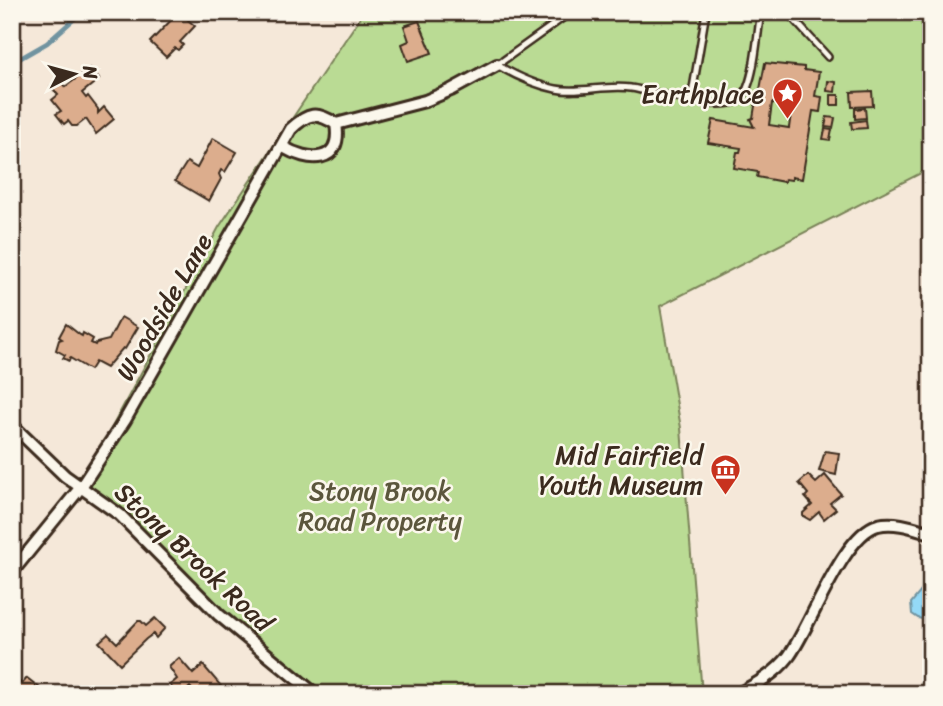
<svg xmlns="http://www.w3.org/2000/svg" width="943" height="706" viewBox="0 0 943 706" font-family="Sriracha,sans-serif">
<rect width="100%" height="100%" fill="#f5e8d9"/>
<filter id="ink" filterUnits="userSpaceOnUse"><feTurbulence type="fractalNoise" baseFrequency=".0143" numOctaves="2"/><feDisplacementMap in="SourceGraphic" scale="14" xChannelSelector="R" yChannelSelector="G"/><feConvolveMatrix kernelMatrix="1 2 1 2 8 2 1 2 1" color-interpolation-filters="sRGB"/></filter>
<g filter="url(#ink)">
<polygon fill="#badb94" stroke="#7a8259" stroke-width="2" points="364,12 931,12 931,168 660,306 681,428 702,694 313,694 81,485 219,227"/>
<polygon fill="#94d9f6" stroke="#7093a0" stroke-width="2" points="931,587 931,621 918,618 912,614 911,603 921,591"/>
<g fill="none" stroke-linecap="round" stroke-linejoin="round">
<polyline stroke="#7093a0" stroke-width="4.5" points="12,63 47,43 82,12"/>
</g>
<g fill="#dcad8d" stroke="#3b2a1e" stroke-width="2" fill-rule="evenodd">
<polygon points="179,12 195,26 180,42 183,45 178,50 175,48 166,57 150,42"/>
<polygon points="419,21 432,53 408,61 402,44 409,41 404,26"/>
<path d="M765 63 804 67V70L819 72 815 96 822 97 820 112 813 111 802 179 792 177V180L785 179 784 182 757 177 758 172 734 168 737 152H740L741 148 708 143 713 120 754 127 750 119 753 118 756 100H758ZM772 103 792 106 789 128 769 125Z"/>
<polygon points="90,68 99,79 82,93 86,98 88,96 98,109 98,113 104,107 114,119 96,134 86,119 77,126 72,126 68,121 64,124 56,114 61,111 52,100 58,95 51,87 60,80 65,87"/>
<polygon points="828,81 836,82 835,92 827,91"/>
<polygon points="872,91 873,106 852,107 851,92"/>
<rect x="831" y="95" width="8" height="10"/>
<polygon points="865,108 866,118 855,119 855,109"/>
<polygon points="827,117 835,118 833,128 825,127"/>
<polygon points="866,120 867,128 852,129 851,122"/>
<polygon points="825,129 832,130 830,140 823,139"/>
<polygon points="213,138 237,152 225,172 221,170 219,174 221,179 209,201 175,181 187,162 197,168"/>
<polygon points="121,317 138,327 125,349 123,348 106,368 95,362 90,370 70,358 69,361 63,358 65,355 56,350 59,340 62,339 59,337 66,324 80,335 82,336 83,333 93,339 91,343 95,345 96,343 109,340"/>
<polygon points="825,451 839,453 836,475 819,471"/>
<polygon points="808,475 816,483 825,475 841,494 830,503 836,509 824,519 819,512 810,520 803,516 803,513 812,505 805,497 808,494 799,483"/>
<polygon points="155,618 165,628 156,638 153,634 146,639 120,664 99,642 108,634 117,643 138,621 141,621 146,626"/>
<polygon points="179,658 193,674 203,665 221,686 211,694 196,694 190,687 183,694 177,694 170,685 177,679 169,667"/>
<polygon points="12,675 22,684 27,678 40,688 38,694 12,694"/>
</g>
<g fill="none" stroke-linecap="round" stroke-linejoin="round">
<defs>
<g id="lane">
<path d="M571 12 497 65C516 76 535 85 556 89 579 94 607 84 631 88 653 91 723 114 740 99 755 86 757 33 761 12"/>
<polyline points="787,12 828,57"/>
<polyline points="691,100 706,12"/>
</g>
<g id="street">
<polyline points="336,124 425,101 451,90 497,65"/>
<polyline points="12,425 65,476 120,515 219,615 315,694"/>
<path d="M12 572 81 487 125 420 291 129C308 113 316 111 336 124 343 165 308 162 283 147"/>
<path d="M738 694C757 684 776 673 789 656 811 626 843 534 878 525 896 521 914 528 931 533"/>
</g>
</defs>
<use href="#lane" stroke="#3b2a1e" stroke-width="10"/>
<use href="#street" stroke="#3b2a1e" stroke-width="16"/>
<use href="#lane" stroke="#fbf7ec" stroke-width="5"/>
<use href="#street" stroke="#fbf7ec" stroke-width="10"/>
</g>
</g>
<defs>
<symbol id="sight-pin" viewBox="-11 -11 22 30"><path d="M0 17L-7.5 6A9.5 9.5 0 1 1 7.5 6Z" fill="#c8321e" stroke="#fbf7ec"/><path d="M0-6L1.8-2.2L6-1.7L2.9 1.2L3.7 5.4L0 3.3L-3.7 5.4L-2.9 1.2L-6-1.7L-1.8-2.2Z" fill="#fff"/></symbol>
<symbol id="museum-pin" viewBox="-11 -11 22 30"><path d="M0 17L-7.5 6A9.5 9.5 0 1 1 7.5 6Z" fill="#c8321e" stroke="#fbf7ec"/><path d="M0-6L6-3V-2H-6V-3ZM-5-1h2V3h-2ZM-1-1h2V3h-2ZM3-1h2V3H3ZM-6 4H6V6H-6Z" fill="#fff"/></symbol>
</defs>
<g fill-rule="evenodd">
<use href="#sight-pin" x="770" y="76" width="35" height="47"/>
<use href="#museum-pin" x="708" y="452" width="35" height="47"/>
</g>
<g text-anchor="middle" dominant-baseline="central" stroke-width="5" stroke-linejoin="round" paint-order="stroke">
<g font-size="26" fill="#3b2a1e" stroke="#fbf7ec" text-anchor="end">
<text x="764" y="94">Earthplace</text>
<text x="703" y="455">Mid Fairfield<tspan x="703" dy="30">Youth Museum</tspan></text>
</g>
<g font-size="26" fill="#3b2a1e" stroke="#fbf7ec">
<text transform="translate(164 307) rotate(-60)">Woodside Lane</text>
<text transform="translate(194 557) rotate(43)">Stony Brook Road</text>
</g>
<g font-size="26" fill="#5b563c" stroke="#fbf7ec">
<text x="380" y="491">Stony Brook<tspan x="380" dy="30">Road Property</tspan></text>
</g>
</g>
<rect width="943" height="706" fill="none" stroke="#fbf7ec" stroke-width="42"/>
<rect x="21" y="21" width="901" height="664" fill="none" stroke="#3b2a1e" stroke-width="2.5" filter="url(#ink)"/>
<g transform="translate(74 74) rotate(84)" stroke="#fbf7ec" stroke-width="5" paint-order="stroke">
<path d="M0-5L12 26L0 18L-12 26Z" fill="#3b2a1e"/>
<text y="-10" font-size="19" font-weight="bold" text-anchor="middle" fill="#3b2a1e">N</text>
</g>
</svg>
